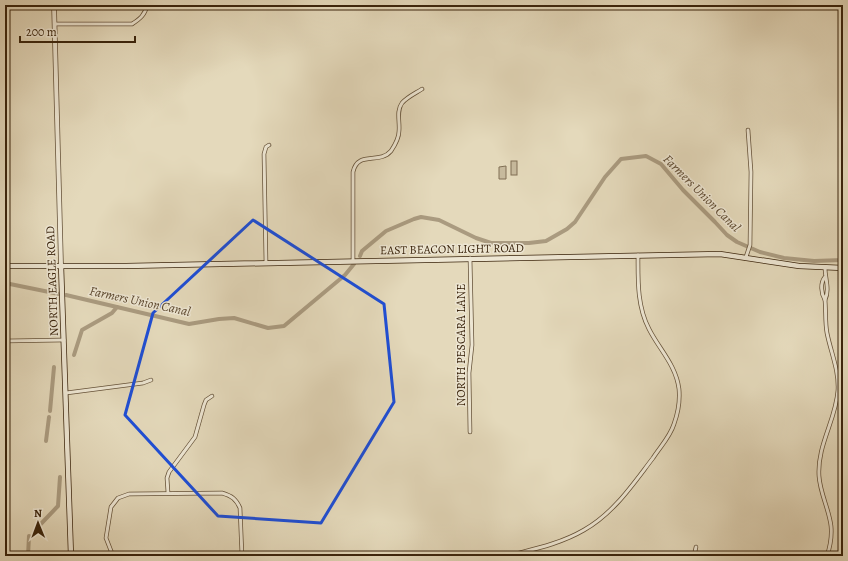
<svg xmlns="http://www.w3.org/2000/svg" width="848" height="561" viewBox="0 0 848 561" font-family="Alegreya,serif">
<rect width="100%" height="100%" fill="#e4d9bb"/>
<filter id="stains"><feTurbulence type="fractalNoise" baseFrequency=".005" numOctaves="4"/><feColorMatrix values="0 0 0 0 .2 0 0 0 0 .09 0 0 0 0 .02 0 0 0 .5 -.17"/></filter>
<radialGradient id="worn" r=".72"><stop offset=".6" stop-color="#630" stop-opacity="0"/><stop offset="1" stop-color="#630" stop-opacity=".3"/></radialGradient>
<g fill="#c7ba9d" stroke="#806f54">
<rect x="511" y="161" width="6" height="14"/>
<polygon points="506,166 506,179 499,179 499,167"/>
</g>
<g fill="none" stroke-linecap="round" stroke-linejoin="round">
<g stroke="#aa9b80" stroke-width="4">
<polyline points="360,256 362,251 386,231 414,219 421,217 439,220 476,238 491,243 529,243 546,241 567,229 575,222 605,177 621,159 646,156 661,164 683,190 715,222 727,235 737,242 760,252 784,258 814,261 843,260"/>
<polyline points="5,283 59,294"/>
<polyline points="66,295 189,324 219,319 234,318 268,328 284,326 345,275 354,264"/>
<polyline points="74,355 82,330 112,313 117,307"/>
<polyline points="50,411 54,367"/>
<polyline points="46,441 49,417"/>
<polyline points="37,528 58,506 60,477"/>
<polyline points="28,556 29,536"/>
</g>
<defs>
<g id="minor">
<path d="M55 24H132C140 19 145 15 147 5"/>
<polyline points="746,257 750,245 751,172 748,130"/>
<path d="M353 261V172C358 150 379 165 391 151 395 145 399 138 399 131 400 122 396 111 402 103 407 97 416 93 422 89"/>
<polyline points="266,263 264,154 266,147 269,145"/>
<path d="M825 267C825 279 830 289 825 300 821 293 820 283 825 277"/>
<path d="M825 300C826 311 825 322 827 333 831 353 839 370 838 390 836 420 817 445 819 476 820 493 829 509 831 526 832 536 830 547 827 556"/>
<polyline points="5,341 64,340"/>
<polyline points="66,393 143,383 151,380"/>
<polyline points="470,432 469,373 472,345 470,258"/>
<polyline points="168,493 167,478 169,472 195,437 204,405 206,400 212,396"/>
<path d="M113 556 106 538 111 507 118 498 129 494 222 493C232 496 236 499 240 508L242 556"/>
<path d="M507 556C534 549 560 544 584 530 614 513 633 484 653 458 660 447 670 437 674 424 678 413 680 400 679 389 676 365 659 349 649 329 637 306 638 280 638 255"/>
<polyline points="694,556 696,547"/>
</g>
<polyline id="tertiary" points="54,5 61,265"/>
<g id="secondary">
<polyline points="61,265 71,556"/>
<polyline points="5,266 126,266 720,254 799,266 843,268"/>
</g>
</defs>
<use href="#minor" stroke="#645138" stroke-width="4.5"/>
<use href="#tertiary" stroke="#645138" stroke-width="5.5"/>
<use href="#secondary" stroke="#3a240c" stroke-width="6"/>
<use href="#minor" stroke="#ede6d3" stroke-width="3"/>
<use href="#tertiary" stroke="#ede6d3" stroke-width="4"/>
<use href="#secondary" stroke="#ede6d3" stroke-width="4.5"/>
</g>
<path fill="none" stroke="#1d4ed8" stroke-width="3" stroke-linejoin="round" d="M253 220 384 304 394 402 321 523 218 516 125 415 153 313Z"/>
<g text-anchor="middle" dominant-baseline="central" stroke-width="3" stroke-linejoin="round" paint-order="stroke">
<g font-size="12" fill="#3a240c" stroke="#ede6d3">
<text transform="translate(452 249) rotate(-1)">EAST BEACON LIGHT ROAD</text>
<text transform="translate(52 281) rotate(-92)">NORTH EAGLE ROAD</text>
<text transform="translate(461 345) rotate(-90)">NORTH PESCARA LANE</text>
</g>
<g font-size="13" font-style="italic" fill="#5c482f" stroke="#ede6d3">
<text transform="translate(702 193) rotate(45)">Farmers Union Canal</text>
<text transform="translate(140 301) rotate(12)">Farmers Union Canal</text>
</g>
</g>
<rect width="848" height="561" fill="none" stroke="#e4d9bb" stroke-width="20"/>
<rect x="6" y="6" width="836" height="549" fill="none" stroke="#3a240c" stroke-width="2"/>
<rect x="10" y="10" width="828" height="541" fill="none" stroke="#3a240c"/>
<g transform="translate(38 523) rotate(359)" stroke="#ede6d3" stroke-width="3" paint-order="stroke">
<path d="M0-3L7 15L0 10L-7 15Z" fill="#3a240c"/>
<text y="-6" font-size="11" font-weight="bold" text-anchor="middle" fill="#3a240c">N</text>
</g>
<path d="M20 36v6h115v-6" fill="none" stroke="#3a240c" stroke-width="2"/>
<text x="26" y="36" font-size="12" fill="#3a240c" stroke="#ede6d3" stroke-width="3" paint-order="stroke">200 m</text>
<rect width="100%" height="100%" filter="url(#stains)"/>
<rect width="100%" height="100%" fill="url(#worn)"/>
</svg>
